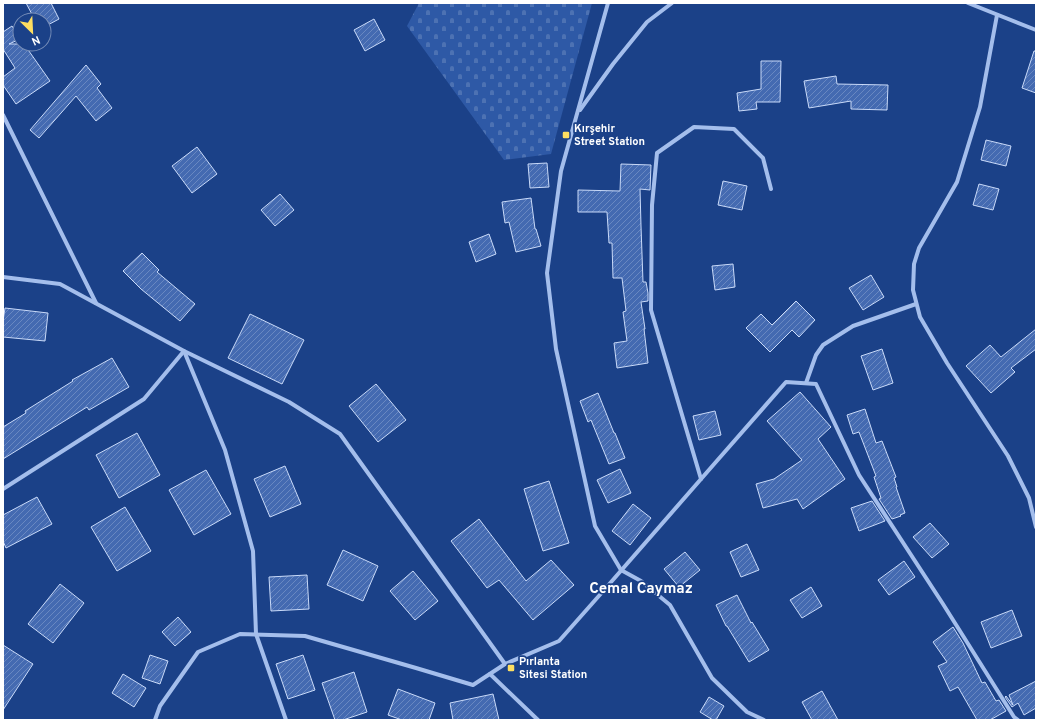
<svg xmlns="http://www.w3.org/2000/svg" width="1039" height="723" viewBox="0 0 1039 723" font-family="Overpass,sans-serif">
<defs>
<pattern id="cemetery-stones" width="16" height="16" patternUnits="userSpaceOnUse"><rect width="16" height="16" fill="#2e59a6"/><path d="M2 7V4a2 2 0 0 1 4 0v3zM10 15v-3a2 2 0 0 1 4 0v3z" fill="#4d72b3"/></pattern>
<pattern id="building-hatch" width="6" height="6" patternUnits="userSpaceOnUse"><rect width="6" height="6" fill="#446ab1"/><path d="M-1 1l2-2M0 6l6-6M5 7l2-2" fill="none" stroke="#6988c1"/></pattern>
</defs>
<rect width="100%" height="100%" fill="#1b4188"/>
<polygon fill="url(#cemetery-stones)" points="419,3 592,3 551,154 504,160 407,26"/>
<g fill="url(#building-hatch)" stroke="#c9daf9">
<polygon points="26,3 51,3 59,19 44,27 44,20 35,20"/>
<polygon points="374,19 385,40 365,51 354,30"/>
<polygon points="12,26 20,39 9,44 24,44 50,81 16,104 3,85 3,77 15,68 3,49 3,32"/>
<polygon points="1034,51 1036,51 1036,93 1022,88"/>
<polygon points="761,61 781,61 780,102 756,102 757,109 739,111 737,93 761,89"/>
<polygon points="86,65 101,84 97,88 112,108 96,121 76,96 39,138 30,130"/>
<polygon points="836,76 837,84 888,85 887,110 851,109 851,101 809,108 804,81"/>
<polygon points="986,140 1011,146 1006,166 981,160"/>
<polygon points="197,147 217,174 192,193 172,166"/>
<polygon points="547,163 549,187 530,188 528,164"/>
<polygon points="621,164 651,165 650,190 640,189 641,226 643,282 646,282 648,293 648,301 641,302 645,329 644,329 648,363 617,368 614,343 627,341 623,312 626,311 622,278 613,278 612,243 609,243 607,212 578,212 578,190 620,191"/>
<polygon points="723,181 747,186 742,210 718,205"/>
<polygon points="979,184 999,189 993,210 973,205"/>
<polygon points="280,194 294,210 275,226 261,210"/>
<polygon points="531,198 535,229 536,229 541,246 516,252 509,222 505,223 502,202"/>
<polygon points="489,234 496,254 476,262 469,242"/>
<polygon points="142,253 159,270 157,272 195,304 180,321 141,289 123,271"/>
<polygon points="733,264 735,287 715,290 712,266"/>
<polygon points="871,275 884,297 863,310 849,288"/>
<polygon points="796,301 815,320 799,337 792,330 770,352 746,328 761,314 772,325"/>
<polygon points="5,308 48,313 45,341 3,337 3,321"/>
<polygon points="250,314 304,340 282,384 228,358"/>
<polygon points="1036,329 1036,349 1011,368 1015,372 991,393 966,366 990,345 1001,357"/>
<polygon points="882,349 893,383 873,390 861,356"/>
<polygon points="112,358 129,387 89,410 87,407 3,459 3,427 26,413 25,411 73,381 72,380"/>
<polygon points="376,384 406,420 378,442 349,406"/>
<polygon points="800,392 831,427 818,439 845,479 803,509 797,499 763,508 756,484 774,479 802,460 767,421"/>
<polygon points="598,393 614,433 615,433 625,458 609,464 591,420 588,422 580,401"/>
<polygon points="865,409 876,443 882,441 896,477 894,478 897,487 896,487 905,513 900,515 901,516 892,519 879,499 881,498 874,477 876,476 859,432 853,434 847,415"/>
<polygon points="715,411 721,435 699,440 693,416"/>
<polygon points="137,433 160,475 119,498 96,455"/>
<polygon points="285,466 301,504 270,517 254,479"/>
<polygon points="620,469 631,493 608,503 597,480"/>
<polygon points="206,470 231,514 194,535 169,490"/>
<polygon points="549,481 569,543 543,551 524,489"/>
<polygon points="37,497 52,524 6,548 3,541 3,515"/>
<polygon points="872,501 885,521 859,531 851,508"/>
<polygon points="633,504 651,518 630,545 612,531"/>
<polygon points="125,507 151,551 117,571 91,527"/>
<polygon points="479,519 526,581 551,560 574,585 533,620 499,580 487,588 451,541"/>
<polygon points="930,523 949,544 932,558 913,537"/>
<polygon points="747,544 759,570 741,577 730,552"/>
<polygon points="343,550 378,566 363,601 327,585"/>
<polygon points="685,552 700,570 679,587 664,569"/>
<polygon points="904,561 915,577 889,595 878,580"/>
<polygon points="413,571 438,601 415,620 390,591"/>
<polygon points="307,575 309,609 271,611 269,577"/>
<polygon points="60,584 84,603 53,643 28,624"/>
<polygon points="811,587 822,606 802,618 790,600"/>
<polygon points="737,595 751,623 752,622 769,650 749,662 727,626 726,626 716,605"/>
<polygon points="1012,610 1022,636 991,648 981,622"/>
<polygon points="178,617 191,632 175,646 162,632"/>
<polygon points="953,627 963,643 982,683 985,682 996,701 999,700 1006,711 990,720 977,720 958,687 950,691 938,666 947,662 933,642"/>
<polygon points="3,645 33,664 3,710"/>
<polygon points="150,655 168,661 160,684 142,678"/>
<polygon points="303,655 315,690 288,699 276,664"/>
<polygon points="354,672 367,712 343,720 335,720 322,683"/>
<polygon points="123,674 146,688 134,707 112,693"/>
<polygon points="1036,681 1036,708 1024,715 1018,703 1012,707 1005,697 1006,696 1013,705 1009,695"/>
<polygon points="398,689 435,703 429,720 402,720 388,715"/>
<polygon points="822,691 838,720 812,720 802,702"/>
<polygon points="493,694 499,720 453,720 450,703"/>
<polygon points="709,697 724,706 716,720 713,720 700,712"/>
</g>
<g fill="none" stroke-linecap="round" stroke-linejoin="round">
<g stroke="#a4beec" stroke-width="4">
<polyline points="608,3 561,171 547,273 556,349 595,526 621,570 641,581 670,605 712,678 747,712 764,720"/>
<polyline points="968,3 1036,30"/>
<polyline points="997,15 980,107 957,182 919,248 914,264 913,290 920,317 947,363 1008,456 1029,498 1036,527"/>
<polyline points="580,110 613,64 647,22 672,3"/>
<polyline points="3,115 96,303"/>
<polyline points="3,277 60,284 184,351 225,450 253,551 256,634 286,720"/>
<polyline points="806,383 816,355 823,345 853,326 916,304"/>
<polyline points="701,479 651,310 652,205 657,153 694,127 734,129 763,158 771,189"/>
<polyline points="3,489 144,399 184,351 289,402 340,434 505,664"/>
<polyline points="490,674 538,720"/>
<polyline points="155,720 160,706 198,652 240,634 305,636 416,668 473,685 505,664 559,641 605,589 715,463 786,382 816,384 859,475 943,604 1014,717 1018,720"/>
</g>
</g>
<g fill="#fdde61" stroke="#1b4188" stroke-width="1.5">
<rect x="562" y="131" width="8" height="8" rx="2"/>
<rect x="507" y="664" width="8" height="8" rx="2"/>
</g>
<g text-anchor="middle" dominant-baseline="central" stroke-width="3.5" stroke-linejoin="round" paint-order="stroke">
<g font-size="11" font-weight="bold" fill="#fff" stroke="#1b4188" text-anchor="start">
<text x="574" y="129">Kırşehir<tspan x="574" dy="13">Street Station</tspan></text>
<text x="519" y="662">Pırlanta<tspan x="519" dy="13">Sitesi Station</tspan></text>
</g>
<g font-size="15" font-weight="bold" fill="#fff" stroke="#1b4188">
<text x="641" y="589">Cemal Caymaz</text>
</g>
</g>
<rect width="1039" height="723" fill="none" stroke="#ffffff" stroke-width="8"/>
<g transform="translate(32 32) rotate(156)"><circle r="19" fill="#1b4188" stroke="#768db8"/>
<path d="M0-3L7 15L0 10L-7 15Z" fill="#fdde61"/>
<text y="-6" font-size="11" font-weight="bold" text-anchor="middle" fill="#ffffff">N</text>
</g>
</svg>
